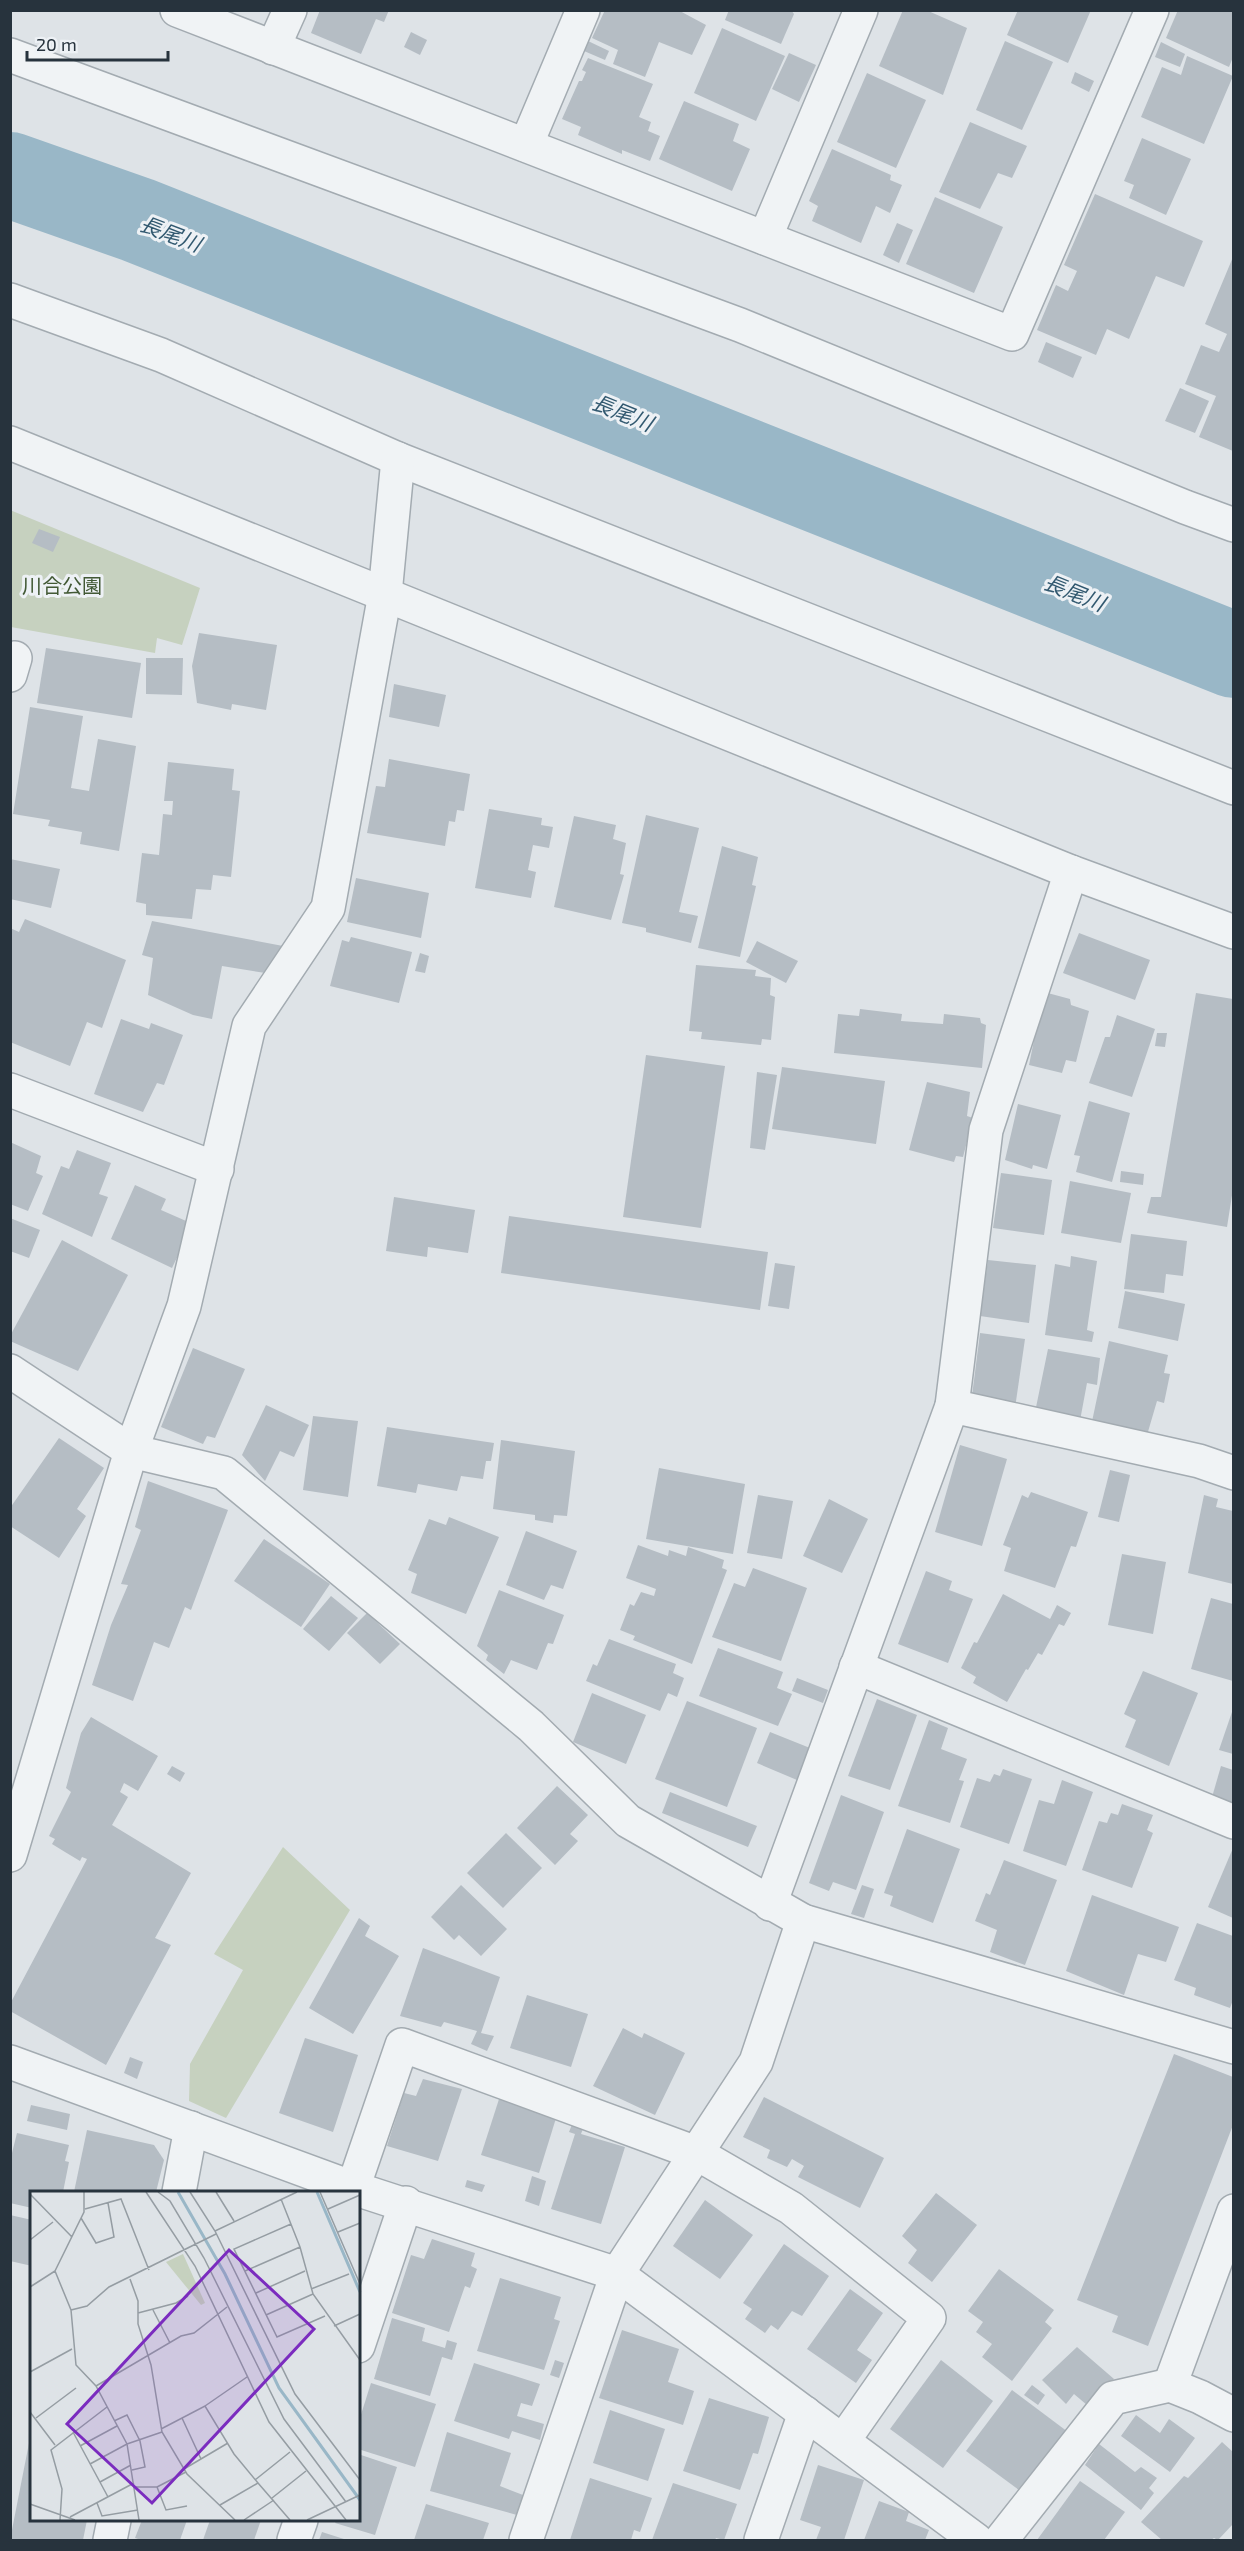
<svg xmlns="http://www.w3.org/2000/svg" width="1244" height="2551" viewBox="0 0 1244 2551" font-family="'Exo 2','Noto Sans JP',sans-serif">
<rect width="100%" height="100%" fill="#dee3e7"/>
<g fill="#c6d1bf">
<polygon points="10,510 200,588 182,645 157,638 155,653 11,627"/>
<polygon points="283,1847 350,1910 226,2118 189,2101 190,2064 243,1970 214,1954"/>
</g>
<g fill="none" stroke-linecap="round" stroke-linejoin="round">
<polyline stroke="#99b7c7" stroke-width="86" points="10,175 138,220 1234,655"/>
</g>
<g fill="#b5bdc4">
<polygon points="320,10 389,10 384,22 376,19 361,54 311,33"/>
<polygon points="605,10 678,10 706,25 692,55 659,42 645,77 613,64 618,50 592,38"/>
<polygon points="729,10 791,10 794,14 781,44 725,20"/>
<polygon points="903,10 926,10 967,28 943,95 879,66"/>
<polygon points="1018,10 1091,10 1068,63 1007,35"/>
<polygon points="1178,10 1233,10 1233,57 1229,67 1166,38"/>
<polygon points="722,28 785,56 756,121 694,93"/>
<polygon points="411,32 427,40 420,55 404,47"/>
<polygon points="588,41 609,51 605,60 584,51"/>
<polygon points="1005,41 1053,62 1022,130 976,110"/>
<polygon points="1161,42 1185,54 1180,67 1155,57"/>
<polygon points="789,53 816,65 799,102 772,89"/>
<polygon points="1187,56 1233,76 1204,144 1141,117 1162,67 1181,75"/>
<polygon points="588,58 653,84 639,117 651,122 648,131 660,136 650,161 622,150 622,154 578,135 581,127 562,119 579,81 582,81 586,72 582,70"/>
<polygon points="1075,72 1094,81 1089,92 1071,83"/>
<polygon points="867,73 926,100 896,168 837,142"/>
<polygon points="684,101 739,124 733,141 750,149 732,191 659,159"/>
<polygon points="970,122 1027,146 1012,178 998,173 980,209 939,192"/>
<polygon points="1142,138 1191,159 1166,215 1129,198 1134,185 1124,181"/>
<polygon points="832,149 891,175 890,180 902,185 890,213 876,206 861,243 812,221 818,206 809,201"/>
<polygon points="1095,194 1203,241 1184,287 1156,276 1129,339 1107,329 1096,355 1037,330 1056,285 1068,291 1077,271 1064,265"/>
<polygon points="935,197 1003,227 974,293 906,264"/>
<polygon points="897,223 913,230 899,263 883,255"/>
<polygon points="1233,257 1233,451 1199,437 1216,396 1185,384 1201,345 1219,352 1227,334 1205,324"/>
<polygon points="1046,342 1082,357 1073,378 1038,362"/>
<polygon points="1180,388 1209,401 1195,433 1165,421"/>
<polygon points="39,529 60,537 53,552 32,543"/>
<polygon points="199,633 277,645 266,710 232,704 231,710 197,703 192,666"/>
<polygon points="46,648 141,663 132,718 37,703"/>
<polygon points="146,658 183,658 182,695 146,694"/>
<polygon points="394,684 446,695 439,727 389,717"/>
<polygon points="30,707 83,716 71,788 89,791 98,739 136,746 119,851 80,844 82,832 48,826 50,820 13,814"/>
<polygon points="389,759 470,774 464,811 457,810 455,822 449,821 445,846 367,833 376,786 385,787"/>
<polygon points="168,762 234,769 232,790 240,791 231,877 213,875 211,890 196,889 192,919 146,915 146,904 136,902 142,853 159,855 163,814 172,815 173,801 164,801"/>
<polygon points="489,809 542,818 541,825 553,827 549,848 533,845 528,870 536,872 531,898 475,888"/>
<polygon points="646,815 699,828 679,912 698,916 691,943 646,932 646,928 622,923"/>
<polygon points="574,816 616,825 613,839 626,843 620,874 624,875 611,920 554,907"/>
<polygon points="722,846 758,857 752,885 756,886 740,957 698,948"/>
<polygon points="10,859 60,869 51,908 10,899"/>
<polygon points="356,878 429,893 421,938 347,922"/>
<polygon points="25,919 126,960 102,1028 87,1022 70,1066 10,1042 10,928 19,932"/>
<polygon points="152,921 283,946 278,975 222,966 212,1019 193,1015 148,995 153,958 142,955"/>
<polygon points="1079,933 1150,960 1135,1000 1063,973"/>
<polygon points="351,937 412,952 399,1003 330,986 342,940 349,942"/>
<polygon points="757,941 798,961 786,983 746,962"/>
<polygon points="420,953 429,956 425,973 415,971"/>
<polygon points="696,965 756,970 755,976 771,978 770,995 775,997 771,1040 762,1039 761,1045 701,1039 702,1032 689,1031"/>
<polygon points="1044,992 1070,999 1071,1005 1089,1011 1076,1062 1066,1060 1062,1073 1029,1065"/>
<polygon points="1196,993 1233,999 1233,1189 1227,1227 1147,1213 1151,1197 1161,1197"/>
<polygon points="860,1009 902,1014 901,1021 943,1024 944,1014 980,1018 981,1023 986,1025 982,1068 834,1053 838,1014 859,1016"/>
<polygon points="1117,1015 1155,1029 1132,1097 1089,1083 1105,1037 1110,1037"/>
<polygon points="121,1019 149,1029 151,1023 183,1035 164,1085 157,1083 143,1112 94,1094"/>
<polygon points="1157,1033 1167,1033 1165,1047 1155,1046"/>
<polygon points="646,1055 725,1066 701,1228 623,1217"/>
<polygon points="782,1067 885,1081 876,1144 772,1129"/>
<polygon points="757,1072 777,1075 765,1150 750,1148"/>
<polygon points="927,1082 970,1092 967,1116 973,1118 963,1157 956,1156 954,1162 909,1150"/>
<polygon points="1089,1101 1130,1113 1112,1182 1076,1172 1080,1156 1074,1155"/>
<polygon points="1018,1104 1061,1115 1047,1169 1033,1165 1032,1169 1005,1160"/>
<polygon points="10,1142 41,1156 36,1173 43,1176 28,1211 10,1204"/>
<polygon points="77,1150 111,1163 99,1194 108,1197 92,1237 42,1214 61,1166 69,1169"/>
<polygon points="1121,1171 1144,1174 1143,1185 1120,1182"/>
<polygon points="1001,1173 1052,1180 1044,1235 993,1228"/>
<polygon points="1070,1181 1131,1193 1121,1243 1061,1233"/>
<polygon points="135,1185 166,1199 161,1210 193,1224 172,1268 111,1239"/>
<polygon points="394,1197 475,1210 468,1253 428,1247 427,1257 386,1251"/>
<polygon points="509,1216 768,1252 760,1310 501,1273"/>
<polygon points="10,1218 40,1230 29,1258 10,1251"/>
<polygon points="1131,1234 1187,1241 1183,1276 1166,1274 1164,1293 1124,1289"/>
<polygon points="62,1240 128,1275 78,1371 10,1341 10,1336"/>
<polygon points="1071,1256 1097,1261 1087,1330 1094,1332 1092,1342 1045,1335 1055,1264 1070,1267"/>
<polygon points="988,1260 1036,1265 1029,1323 980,1316"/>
<polygon points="775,1263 795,1266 789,1309 768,1306"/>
<polygon points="1125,1291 1185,1304 1178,1341 1118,1328"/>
<polygon points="980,1333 1025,1339 1014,1415 972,1396"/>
<polygon points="1109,1341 1168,1355 1164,1373 1170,1374 1164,1403 1157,1401 1145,1442 1090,1431"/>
<polygon points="193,1348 245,1369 215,1438 207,1436 203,1444 161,1427"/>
<polygon points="1048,1349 1100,1358 1097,1385 1087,1383 1079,1426 1034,1417"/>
<polygon points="266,1405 309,1425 294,1457 280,1451 265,1481 242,1455"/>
<polygon points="313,1416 358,1421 348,1497 303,1490"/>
<polygon points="387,1427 494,1443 491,1461 486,1461 483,1479 461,1476 457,1491 418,1484 416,1493 377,1486"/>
<polygon points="59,1438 104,1468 77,1509 86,1516 59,1558 10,1526 10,1508"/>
<polygon points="501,1440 575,1451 567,1516 554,1515 553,1523 535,1520 535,1515 493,1509"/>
<polygon points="960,1445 1007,1459 982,1546 935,1532"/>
<polygon points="659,1468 745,1484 733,1554 646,1539"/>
<polygon points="1110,1470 1130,1475 1119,1522 1098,1517"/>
<polygon points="148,1481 228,1510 191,1610 185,1607 169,1648 154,1642 133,1701 92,1685 111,1625 128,1585 121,1584 141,1530 135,1527"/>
<polygon points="1031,1492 1088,1512 1076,1547 1071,1546 1055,1588 1004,1571 1011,1548 1003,1545 1022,1495 1028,1498"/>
<polygon points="758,1495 793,1501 782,1559 747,1553"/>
<polygon points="1204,1495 1218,1499 1216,1507 1233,1511 1233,1584 1188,1573"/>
<polygon points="829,1499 868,1519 842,1573 803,1556"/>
<polygon points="449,1517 499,1537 466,1614 411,1593 417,1574 408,1570 429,1519 446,1525"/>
<polygon points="526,1531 577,1551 563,1589 551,1585 544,1600 506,1585"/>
<polygon points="264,1539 330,1584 301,1627 234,1581"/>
<polygon points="638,1545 668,1556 669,1550 686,1556 688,1547 724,1560 722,1568 727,1570 692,1664 633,1640 635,1636 620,1630 630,1604 634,1606 641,1592 654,1596 656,1589 626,1578"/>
<polygon points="1122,1554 1166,1562 1153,1634 1108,1625"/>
<polygon points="753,1568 807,1588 781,1661 712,1637 734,1583 745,1587"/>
<polygon points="926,1571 952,1581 949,1590 973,1599 948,1663 898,1644"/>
<polygon points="499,1590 564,1615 553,1644 548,1643 537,1670 511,1660 504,1674 486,1660 488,1655 477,1646"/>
<polygon points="1003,1594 1050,1619 1057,1605 1071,1613 1064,1626 1059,1624 1042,1655 1038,1653 1028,1670 1026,1669 1007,1702 973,1683 976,1677 961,1668 974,1642 977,1643"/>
<polygon points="331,1596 358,1618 329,1651 303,1629"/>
<polygon points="1211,1598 1233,1604 1233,1681 1191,1669"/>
<polygon points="367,1613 400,1644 380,1664 347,1633"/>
<polygon points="609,1639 676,1664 673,1673 684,1678 677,1697 668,1693 660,1711 586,1681 593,1664 597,1666"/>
<polygon points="718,1648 783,1672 777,1688 792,1694 778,1726 699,1696"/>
<polygon points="1143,1671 1198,1693 1169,1766 1125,1747 1136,1720 1124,1714"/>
<polygon points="797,1678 828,1690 823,1703 792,1691"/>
<polygon points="592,1693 646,1715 626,1764 573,1742"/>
<polygon points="877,1699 917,1715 890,1790 848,1776"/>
<polygon points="687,1701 757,1728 727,1807 655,1779"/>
<polygon points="1233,1709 1233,1754 1219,1750"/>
<polygon points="91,1717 158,1756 138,1791 124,1783 120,1792 128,1797 112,1825 191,1873 155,1938 171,1945 106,2065 10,2011 10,2004 87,1859 82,1857 80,1861 65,1852 52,1844 55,1839 49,1836 71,1792 66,1788 81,1733"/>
<polygon points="929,1720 948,1728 941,1749 967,1759 959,1780 964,1781 950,1823 898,1806"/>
<polygon points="770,1732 810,1748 797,1780 757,1763"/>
<polygon points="172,1766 185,1773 180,1782 167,1774"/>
<polygon points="1221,1766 1233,1770 1233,1819 1208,1811"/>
<polygon points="1003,1769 1032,1779 1009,1844 960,1827 977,1778 990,1782 994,1774 1000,1776"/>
<polygon points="1062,1780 1093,1792 1066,1866 1023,1851 1039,1800 1054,1804"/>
<polygon points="557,1786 588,1815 570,1834 578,1841 555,1865 517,1828"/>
<polygon points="670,1792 757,1826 748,1847 662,1813"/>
<polygon points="841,1795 884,1812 856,1890 833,1882 829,1891 809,1883"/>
<polygon points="1122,1804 1153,1815 1147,1830 1153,1833 1132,1888 1082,1870 1099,1821 1107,1823 1111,1813 1118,1815"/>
<polygon points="907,1829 960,1849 933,1923 890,1906 893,1896 884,1893"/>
<polygon points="506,1833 542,1868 503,1908 467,1873"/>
<polygon points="1233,1848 1233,1918 1208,1907"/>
<polygon points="1004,1860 1057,1880 1025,1965 990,1952 997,1930 975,1921 986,1893 990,1895"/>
<polygon points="461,1885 507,1929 481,1956 459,1935 454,1940 431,1917"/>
<polygon points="862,1885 874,1889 864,1918 851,1914"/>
<polygon points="1092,1895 1179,1927 1166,1962 1138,1954 1124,1995 1066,1971"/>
<polygon points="359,1918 370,1926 365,1936 399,1956 353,2034 309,2008"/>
<polygon points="1197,1923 1233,1936 1233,2000 1230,2008 1194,1995 1196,1988 1174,1980"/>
<polygon points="423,1948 500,1977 481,2033 494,2036 487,2051 471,2044 477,2031 444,2022 441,2027 400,2016"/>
<polygon points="527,1995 588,2014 571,2067 510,2048"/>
<polygon points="623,2028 642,2038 644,2033 685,2053 655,2115 593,2086"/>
<polygon points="305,2038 358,2055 333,2132 279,2113"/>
<polygon points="1174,2054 1233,2077 1233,2125 1148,2346 1112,2332 1118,2316 1077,2300"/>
<polygon points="130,2057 143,2062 137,2079 124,2073"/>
<polygon points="423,2079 462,2089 438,2161 387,2146 404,2093 416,2096"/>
<polygon points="500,2096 557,2115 539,2173 481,2155"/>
<polygon points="764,2097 884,2158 860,2208 798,2177 804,2166 792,2159 787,2167 767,2158 770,2150 743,2137"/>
<polygon points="31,2105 70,2114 67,2130 27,2121"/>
<polygon points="573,2122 584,2126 581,2134 625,2147 601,2224 551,2209 575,2134 569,2132"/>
<polygon points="87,2130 154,2145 164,2160 156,2192 74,2192"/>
<polygon points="17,2133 69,2145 65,2161 69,2162 63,2192 32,2192 32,2208 10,2203 10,2161"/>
<polygon points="532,2176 546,2181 539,2206 525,2201"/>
<polygon points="467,2180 485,2185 482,2192 465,2187"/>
<polygon points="936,2193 977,2225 932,2282 908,2263 917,2250 902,2236"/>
<polygon points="705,2200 753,2235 720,2279 673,2246"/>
<polygon points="10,2215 32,2220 32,2266 10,2261"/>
<polygon points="432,2239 475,2253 471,2266 477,2269 470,2288 465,2286 449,2332 392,2313 411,2255 424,2259"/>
<polygon points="784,2244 829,2276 802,2316 792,2311 778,2330 771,2325 765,2333 745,2319 752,2309 743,2303"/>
<polygon points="999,2269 1054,2310 1045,2322 1052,2328 1012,2381 982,2357 992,2344 976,2332 983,2322 968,2311"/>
<polygon points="500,2278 561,2297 554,2319 560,2321 544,2370 477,2351"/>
<polygon points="850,2289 883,2313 857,2350 872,2360 856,2383 807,2349"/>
<polygon points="392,2318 425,2328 422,2341 445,2348 447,2340 457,2343 452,2360 442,2357 430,2396 374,2379"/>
<polygon points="622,2330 679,2349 668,2382 694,2391 683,2425 599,2398"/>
<polygon points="1077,2347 1114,2379 1087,2405 1074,2394 1066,2404 1042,2380"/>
<polygon points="555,2360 564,2363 559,2378 550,2375"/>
<polygon points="941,2360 993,2401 943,2468 890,2429"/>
<polygon points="474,2363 540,2384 532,2406 521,2403 517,2416 544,2424 540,2440 512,2431 509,2439 454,2421"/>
<polygon points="371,2383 436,2404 415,2467 358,2449 358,2424"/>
<polygon points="1032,2385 1045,2395 1038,2405 1024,2395"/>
<polygon points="1012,2390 1072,2435 1027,2496 966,2451"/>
<polygon points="709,2398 769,2417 758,2454 753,2453 740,2490 683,2471"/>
<polygon points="610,2410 665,2429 648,2481 593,2463"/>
<polygon points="1136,2415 1160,2433 1169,2419 1195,2438 1170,2472 1121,2436"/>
<polygon points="447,2432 511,2453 500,2486 523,2495 517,2515 430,2491"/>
<polygon points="30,2438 32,2520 87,2520 83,2540 10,2540"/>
<polygon points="1222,2442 1233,2452 1233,2524 1218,2540 1214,2538 1211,2540 1162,2540 1141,2522 1184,2476 1188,2478"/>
<polygon points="1099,2444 1135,2472 1141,2467 1157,2478 1149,2488 1154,2493 1141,2510 1085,2465"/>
<polygon points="358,2454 397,2467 375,2535 335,2523 337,2520 358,2520"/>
<polygon points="818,2465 864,2480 844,2540 816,2540 821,2527 800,2520"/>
<polygon points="590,2478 652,2498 640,2532 634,2530 631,2540 570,2540"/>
<polygon points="1080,2481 1125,2512 1104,2540 1037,2540"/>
<polygon points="673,2483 737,2504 724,2540 716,2538 715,2540 652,2540"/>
<polygon points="879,2501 909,2512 906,2521 929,2530 925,2540 864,2540"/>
<polygon points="426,2504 489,2523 483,2540 414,2540"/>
<polygon points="142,2520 187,2520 180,2540 141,2540 135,2538"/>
<polygon points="210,2520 261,2520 254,2540 203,2540"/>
<polygon points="322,2532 347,2540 319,2540"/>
</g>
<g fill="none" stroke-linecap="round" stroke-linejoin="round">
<defs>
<g id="minor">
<polyline points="177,10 1012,334 1152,10"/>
<polyline points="273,48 290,10"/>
<polyline points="10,55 740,325 1185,507 1234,525"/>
<polyline points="526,145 583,10"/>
<polyline points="765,238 861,10"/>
<polyline points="10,300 161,355 398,459 1234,788"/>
<polyline points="10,443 1071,872 1234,932"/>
<polyline points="10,675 15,658"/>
<polyline points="10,1090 217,1169"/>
<polyline points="10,1371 131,1451 224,1473 531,1726 628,1821 803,1921 1234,2047"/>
<polyline points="952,1406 986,1130 1071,872"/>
<polyline points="856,1667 1234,1822"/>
<polyline points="10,1855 131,1451 184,1306 249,1026 328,908 385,594 398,459"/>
<polyline points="770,1904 952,1406 1199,1461 1234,1473"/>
<polyline points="10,2062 353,2188 617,2274 976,2540"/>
<polyline points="353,2188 402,2045 696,2153 791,2208 929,2318 843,2441"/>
<polyline points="179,2192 191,2128"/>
<polyline points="358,2346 406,2203"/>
<polyline points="1170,2385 1234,2211"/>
<polyline points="110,2540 114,2520"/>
<polyline points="294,2540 301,2520"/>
<polyline points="526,2540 617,2274 756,2062 803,1921"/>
<polyline points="761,2540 805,2413"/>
<polyline points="1001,2540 1113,2398 1170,2385 1200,2397 1234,2415"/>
</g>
</defs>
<use href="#minor" stroke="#a3abb1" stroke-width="36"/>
<use href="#minor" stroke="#f0f3f5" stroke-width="33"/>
</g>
<g text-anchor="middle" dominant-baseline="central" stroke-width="6" stroke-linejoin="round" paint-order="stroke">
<g font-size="20" fill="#425935" stroke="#edf1f5">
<text x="62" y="585">川合公園</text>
</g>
<g font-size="21" font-style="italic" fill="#325970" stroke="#edf1f5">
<text transform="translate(171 233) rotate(21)">長尾川</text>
<text transform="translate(623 412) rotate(22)">長尾川</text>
<text transform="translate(1075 592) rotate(22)">長尾川</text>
</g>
</g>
<g transform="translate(30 2191)">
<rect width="330" height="330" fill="#dee3e7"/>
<path d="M153 63 175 112 171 114 136 71Z" fill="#c6d1bf"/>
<path fill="none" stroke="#99b7c7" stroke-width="3" d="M148 1 195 83 249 197 330 309M287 1 330 101"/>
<path fill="none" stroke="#959da3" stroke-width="1.5" d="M54 1V21L25 80 41 119 46 174 66 195 97 253 109 329M116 1 165 75 239 231 316 329M128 1 140 10 174 67 254 228 316 311M160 1 185 40 265 203 330 289M186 1 204 30M290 1 330 93M0 3 42 46M251 8 270 56 283 103 330 169M55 18 91 8 119 79M298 18 330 4M51 27 66 52 84 46 78 12M261 33 204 58 247 146 295 125M185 40 267 1M308 41 330 32M0 49 23 31M215 80 270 56M100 88 108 110V133L121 174 132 241 157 283 205 329M0 96 25 80M281 98 319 83M226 102 275 80M41 119 57 115 79 96 186 43M123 119 140 152M108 122 146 112 158 105M236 124 283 103M304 135 330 123M0 181 42 158M66 195 151 145 164 142 197 116M175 215 217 186M0 221 25 254M6 227 46 197M152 227 171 268M84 230 97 224 110 250 115 276 102 279M131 238 175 215 204 263 228 292 190 314M43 241 78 306M50 255 87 235M60 273 97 253 132 241M154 278 198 252M225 289 260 261M70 291 101 274M228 292 260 329M105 296H127L136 319 157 315M127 296 156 281M242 307 276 280M67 312 72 325 108 319M0 313 45 329M40 326 104 292M30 329 32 298 21 259 77 216M214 329 244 309M277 329 330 304"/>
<path fill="#7b2cbf" fill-opacity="0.15" stroke="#7b2cbf" stroke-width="3" d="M199 59 284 138 122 312 37 233Z"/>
<rect width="330" height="330" fill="none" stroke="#27333d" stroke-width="3"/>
</g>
<rect width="1244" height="2551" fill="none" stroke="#27333d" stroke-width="24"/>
<path d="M27 51v9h141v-9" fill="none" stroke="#27333d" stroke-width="3"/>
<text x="36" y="51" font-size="18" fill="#27333d" stroke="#edf1f5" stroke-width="4.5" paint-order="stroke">20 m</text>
</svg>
